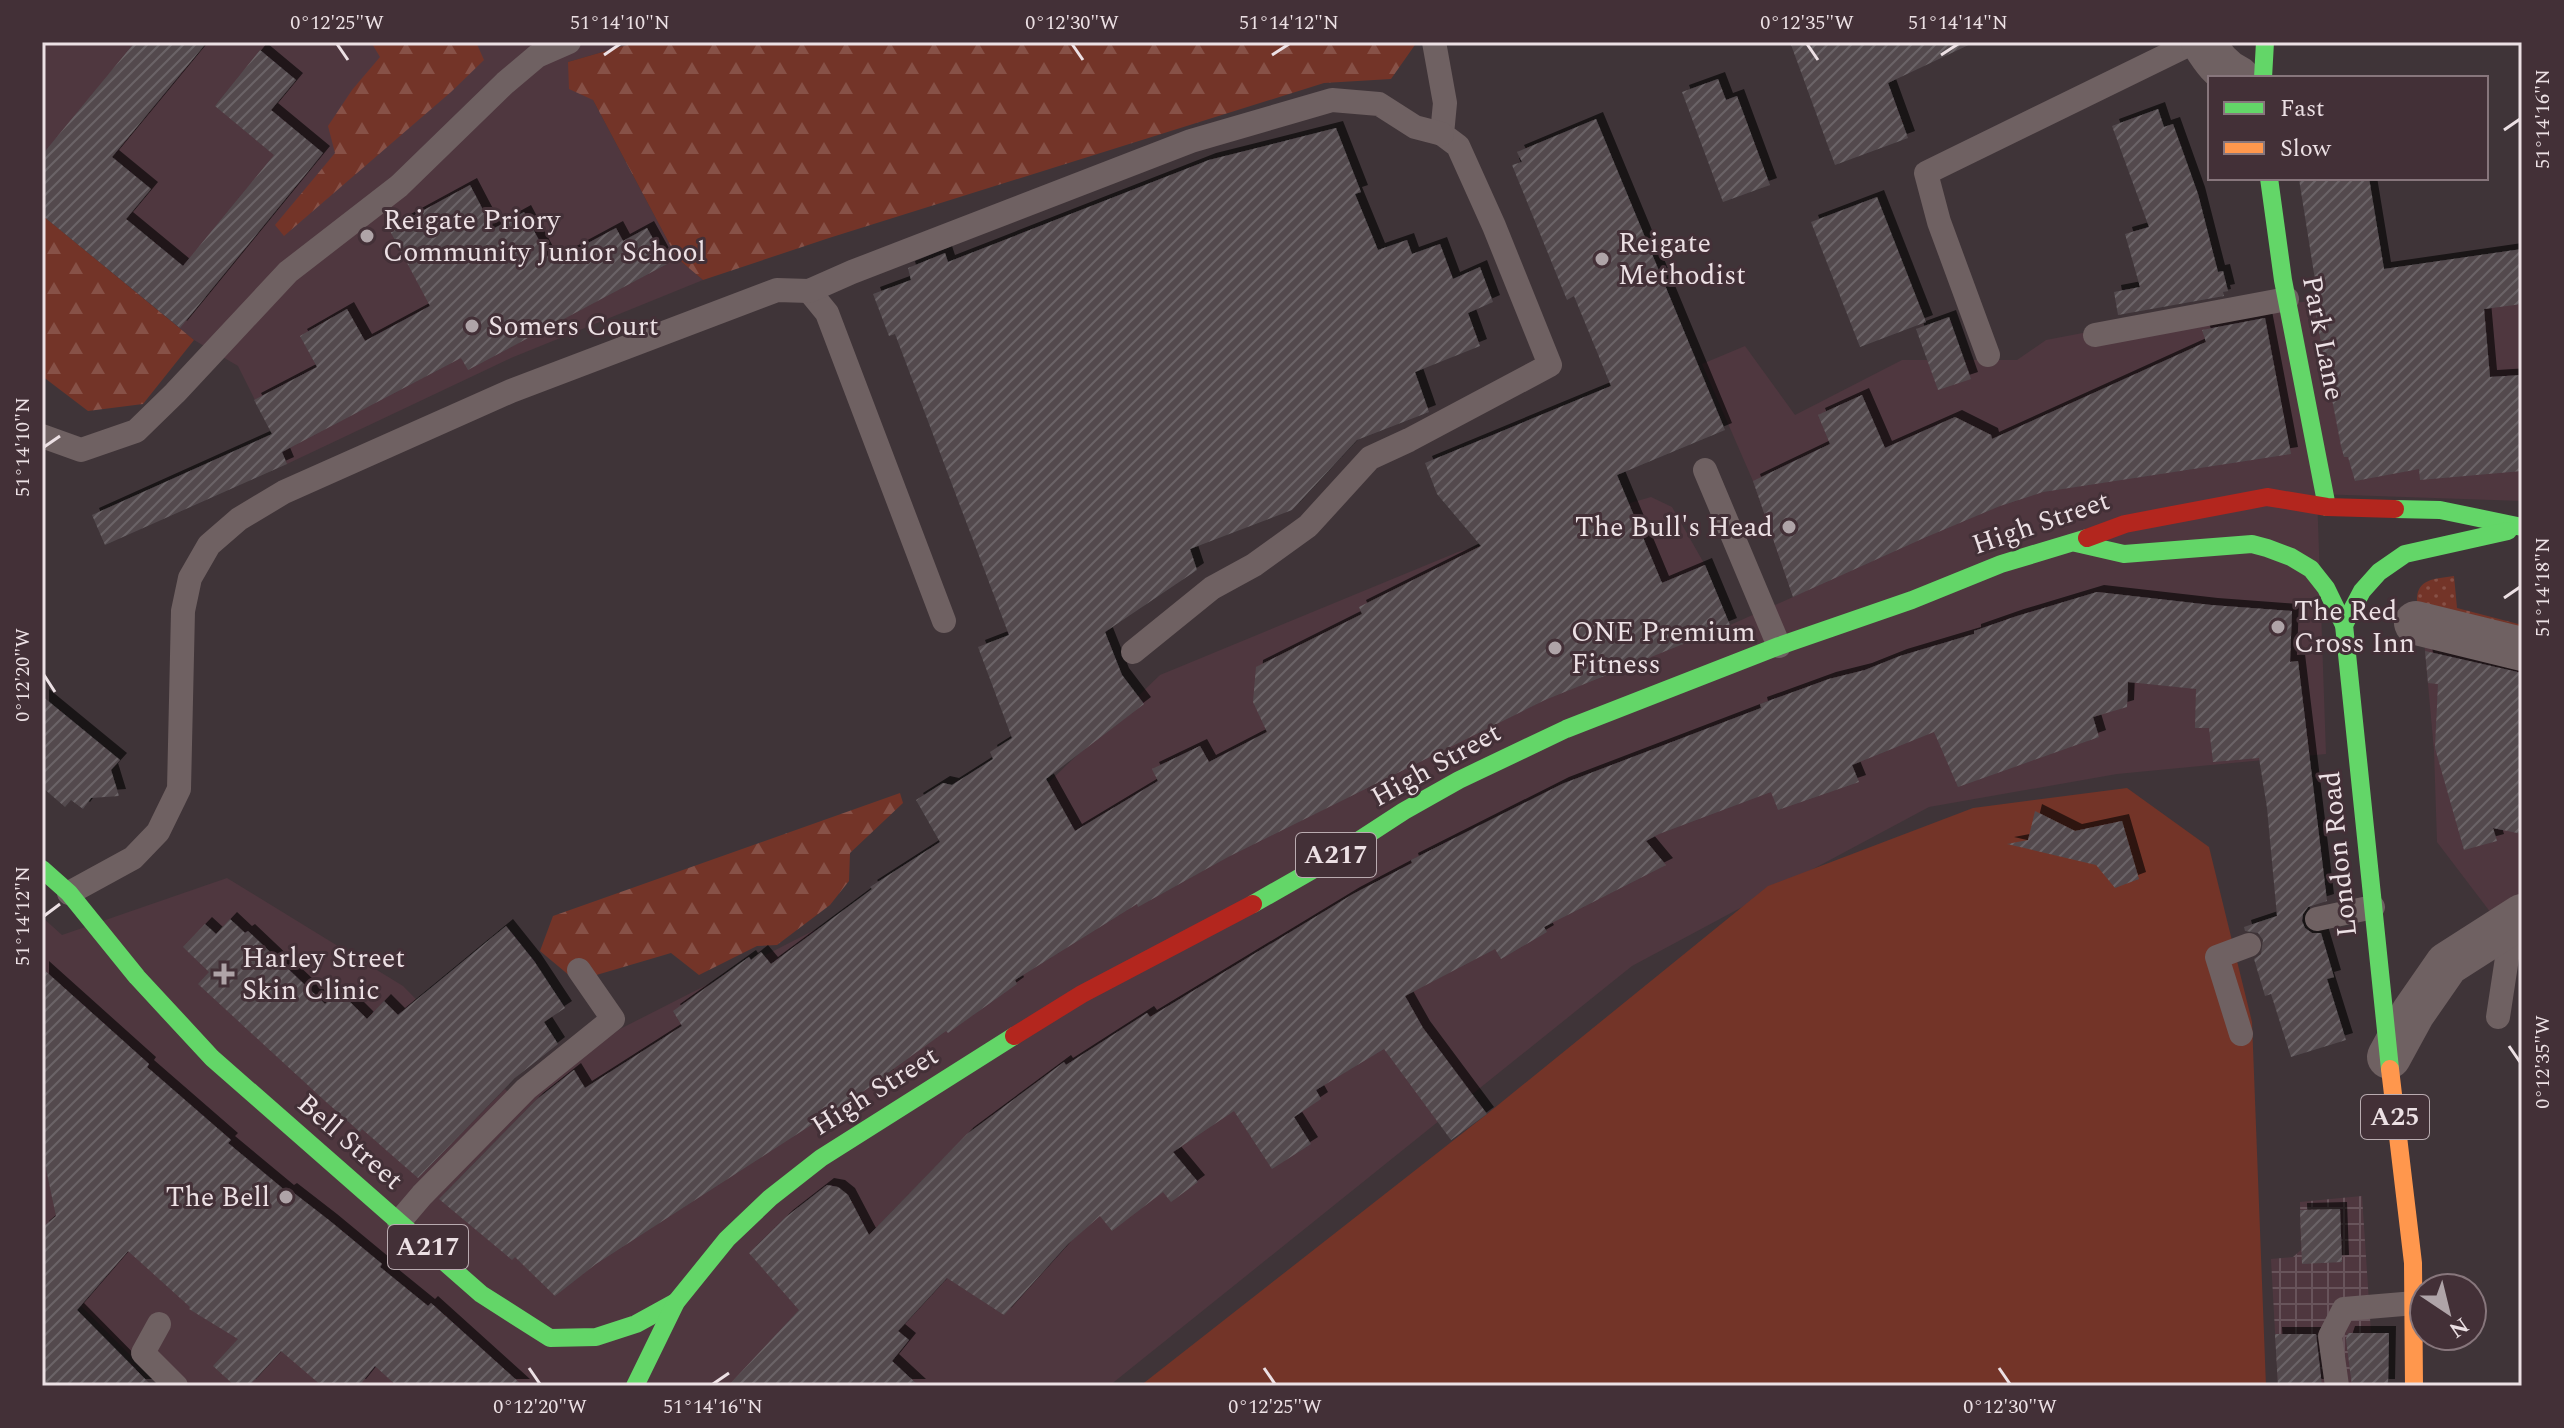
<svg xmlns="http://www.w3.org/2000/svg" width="2564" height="1428" viewBox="0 0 2564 1428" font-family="Spectral,serif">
<defs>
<pattern id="industrial-grid" width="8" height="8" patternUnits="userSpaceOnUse" patternTransform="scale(2)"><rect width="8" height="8" fill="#4f373f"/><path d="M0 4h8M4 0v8" fill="none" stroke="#68545b"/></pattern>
<pattern id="grass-dots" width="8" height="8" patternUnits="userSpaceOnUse" patternTransform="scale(2)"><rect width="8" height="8" fill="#733428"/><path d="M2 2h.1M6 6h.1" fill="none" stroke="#875147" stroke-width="1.8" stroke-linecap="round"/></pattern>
<pattern id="forest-firs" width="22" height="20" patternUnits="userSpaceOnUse" patternTransform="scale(2)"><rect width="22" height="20" fill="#733428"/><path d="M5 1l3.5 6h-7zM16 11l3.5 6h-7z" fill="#875147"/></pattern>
<pattern id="building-hatch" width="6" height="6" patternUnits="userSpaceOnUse" patternTransform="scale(2)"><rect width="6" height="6" fill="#524a4e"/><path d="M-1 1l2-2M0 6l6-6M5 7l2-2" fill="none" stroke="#6b6467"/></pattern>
<filter id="shadow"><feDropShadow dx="7" dy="-7" stdDeviation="0" flood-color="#0009"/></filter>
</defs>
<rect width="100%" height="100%" fill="#3f3438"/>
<g fill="#4f373f">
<polygon points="42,42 637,42 568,62 593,100 677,258 703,280 511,358 287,464 238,366 194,340 42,215"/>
<polygon points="2522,293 2522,501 2317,494 2326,754 2117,774 1929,807 1632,966 1109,1386 161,1386 80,1305 42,1347 42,917 62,935 227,878 403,986 518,1102 620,1029 986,843 1160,675 1458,552 1651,497 1672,507 1705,565 1730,625 1793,597 1753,481 1702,364 1745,346 1795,415 1902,360 2017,360 2046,340 2193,312 2282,303"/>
<polygon points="2424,640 2522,669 2522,896 2491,913 2437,842 2434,751"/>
</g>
<polygon fill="url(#industrial-grid)" points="2362,1196 2371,1333 2389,1333 2388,1386 2278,1386 2271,1259 2293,1257 2301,1250 2300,1202"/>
<path fill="url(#grass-dots)" d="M2454 576 2457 608 2522 625V635L2423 608 2417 602C2416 578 2435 579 2454 576Z"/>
<g fill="url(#forest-firs)">
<polygon points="371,42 476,42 484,60 451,92 284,236 275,225 335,153 328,126 352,90 380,57"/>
<polygon points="637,42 1417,42 1391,79 1324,83 829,238 703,280 677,258 593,100 569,89 568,62"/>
<polygon points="42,215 194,340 143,404 88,411 42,376"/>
<polygon points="900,793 903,803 850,853 849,881 830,905 777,945 757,946 699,975 671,953 576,981 540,951 553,916"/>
</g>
<polygon fill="#733428" points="2127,788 2209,847 2252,1022 2266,1386 1140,1386 1487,1114 1768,886 1973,808"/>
<g fill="url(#building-hatch)" filter="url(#shadow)">
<polygon points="135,42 207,42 112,157 151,189 126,219 183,266 274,155 215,106 260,50 296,80 271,110 323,153 180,328 42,215 42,155"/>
<polygon points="1790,42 1975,42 1888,83 1908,138 1835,165"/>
<polygon points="1718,79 1726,100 1737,96 1770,185 1723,202 1682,92"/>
<polygon points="2158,109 2164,127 2173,124 2198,194 2218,272 2223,271 2228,291 2223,292 2224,296 2118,315 2114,292 2140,287 2125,234 2149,227 2112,126"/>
<polygon points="1596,119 1725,430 1617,475 1662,583 1705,565 1730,625 1545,700 1228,857 1138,907 1137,904 1015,980 1017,984 948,1033 946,1031 885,1075 887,1076 596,1264 555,1296 515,1257 512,1260 439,1199 536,1100 574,1070 585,1088 682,1026 673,1011 749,957 751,960 761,952 771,964 872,889 870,887 940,842 916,800 943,783 952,785 993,759 990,752 1012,738 978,647 1009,635 895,334 889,336 873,294 911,280 908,268 945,253 948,262 1209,160 1336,128 1361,192 1355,194 1378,250 1407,240 1412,254 1440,244 1453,279 1480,267 1493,302 1468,313 1480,346 1415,372 1429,412 1357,440 1292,510 1190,549 1197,570 1105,632 1122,675 1144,704 1046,779 1075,831 1158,781 1152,769 1200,746 1209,762 1267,732 1253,702 1256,667 1362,614 1359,607 1481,546 1437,494 1425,463 1611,386 1574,296 1567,300 1512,165 1522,162 1517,152"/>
<polygon points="2317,178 2369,178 2384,269 2522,249 2522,304 2484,309 2490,377 2522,375 2522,471 2420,480 2419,469 2355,481 2348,457 2344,457 2341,446 2314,306 2319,305 2299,179"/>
<polygon points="470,185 493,229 524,212 551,263 616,228 623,241 647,228 667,264 468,370 461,358 282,452 287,464 105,545 92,515 272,434 254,400 317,367 300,336 347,309 365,341 430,306 389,229"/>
<polygon points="1877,197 1926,322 1860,347 1811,222"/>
<polygon points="1949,317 1971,379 1938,390 1916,329"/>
<polygon points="2265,318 2291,454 2043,492 2000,506 1924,538 1793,597 1753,481 1830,444 1818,415 1862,395 1885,448 1955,417 1991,435 1992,439 2206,342 2202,330"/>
<polygon points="2097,592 2211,605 2292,611 2290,662 2298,661 2327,901 2308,907 2303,914 2302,921 2305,928 2312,933 2321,933 2334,977 2327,979 2346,1040 2291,1057 2271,994 2265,996 2254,959 2261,954 2263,940 2258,933 2245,931 2244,927 2277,916 2267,808 2259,758 2213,762 2209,728 2195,728 2196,689 2128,682 2127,707 2093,717 2099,737 1958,787 1934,732 1852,765 1859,782 1778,810 1771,792 1659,834 1646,841 1666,865 1544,927 1547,932 1501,959 1495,949 1405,996 1423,1028 1487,1114 1451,1140 1384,1049 1316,1090 1321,1099 1294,1117 1311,1144 1272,1169 1234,1111 1173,1152 1198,1182 1171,1202 1163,1192 1112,1231 1100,1216 1068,1244 1004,1315 947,1278 898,1331 909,1340 892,1361 919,1386 728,1386 799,1310 749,1253 786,1217 827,1185 838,1187 848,1195 869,1235 967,1134 1064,1062 1066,1065 1147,1013 1150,1017 1353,894 1412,863 1411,860 1562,784 1761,708 1760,704 1829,679 1865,670 1900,656 1974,634 1974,631 2017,616"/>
<polygon points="2425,651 2522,673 2522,834 2493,828 2497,841 2464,850 2435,748 2438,684 2428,683"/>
<polygon points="42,696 120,760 111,770 119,796 91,798 83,809 71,800 65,807 42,787"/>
<polygon points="2035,811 2075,831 2122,821 2139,879 2115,888 2096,865 2007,844 2028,840"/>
<polygon points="230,919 245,933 248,931 325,1004 339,991 367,1019 384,1001 398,1015 506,926 534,961 565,1008 544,1022 558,1044 515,1078 418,1178 362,1129 360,1132 324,1100 198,984 209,972 183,947 205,924 216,934"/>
<polygon points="42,968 149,1064 147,1067 231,1140 228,1143 287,1192 290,1190 330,1221 382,1264 380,1267 428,1306 431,1303 523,1386 397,1386 375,1366 359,1386 322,1386 281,1351 249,1386 235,1386 213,1366 238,1339 189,1309 190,1307 128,1251 77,1310 152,1386 42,1386 42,1228 56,1216 42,1150"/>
<polygon points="2340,1209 2342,1262 2302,1264 2300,1210"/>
<polygon points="2348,1333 2389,1333 2388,1386 2352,1386 2346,1339"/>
<polygon points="2275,1334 2316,1334 2322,1386 2278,1386"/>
</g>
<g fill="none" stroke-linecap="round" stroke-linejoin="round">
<g stroke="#6f6162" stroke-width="24">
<polyline points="809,291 827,313 944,621"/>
<polyline points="2095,335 2287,299"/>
<polyline points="1988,355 1939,222 1926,173 2194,42"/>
<polyline points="42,436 81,450 136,431 175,393 288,272 399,186 505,83 537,56 569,42"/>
<polyline points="1705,470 1779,646"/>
<polyline points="1133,652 1212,588 1254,565 1308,526 1370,458 1409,440 1550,365 1494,226 1458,146 1442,134 1445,103 1434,42"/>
<polyline points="69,893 133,858 158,832 179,789 183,611 190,578 209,545 239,519 284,492 511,391 777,290 809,291 852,272 1191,141 1332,100 1379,104 1415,127 1442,134"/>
<polyline points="2317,919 2373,907"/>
<polyline points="2498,1017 2507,958 2509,923"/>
<polyline points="2241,1034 2217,957 2249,945"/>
<polyline points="399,1222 422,1195 526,1089 613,1019 579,970"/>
<polyline points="159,1324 143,1353 176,1386"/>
<polyline points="2337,1386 2330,1336 2344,1309 2415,1303"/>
</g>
<g stroke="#6f6162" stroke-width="44">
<path d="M2203 42C2213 58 2221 70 2238 78"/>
<polyline points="2416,623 2522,649"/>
<polyline points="2389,1057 2413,1013 2447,964 2522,916"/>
</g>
<g stroke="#63d668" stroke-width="18">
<polyline points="2263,78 2265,42"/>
<polyline points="2269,178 2283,280 2327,507"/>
<polyline points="2395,509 2440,510 2522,527"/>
<polyline points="2076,543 2124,554 2252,544 2267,548 2291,557 2311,569 2326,588 2344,625 2390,1069"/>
<polyline points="2344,625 2362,591 2379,572 2405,554 2508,531"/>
<polyline points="42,869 69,893 137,977 212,1058 481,1294 550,1338 596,1337 636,1324 676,1302"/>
<polyline points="1253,904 1318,867 1404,811 1459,780 1566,729 1779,646 1912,600 2001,564 2087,538"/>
<polyline points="635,1386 676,1302 727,1239 770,1198 821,1158 1014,1036"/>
</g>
<polyline stroke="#ff974d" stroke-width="18" points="2390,1069 2413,1263 2414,1386"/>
<g stroke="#b3261e" stroke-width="18">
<polyline points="2087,538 2125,524 2267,497 2327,507 2395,509"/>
<polyline points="1014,1036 1082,994 1253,904"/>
</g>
</g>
<path fill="none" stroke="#ece0e4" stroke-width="3" d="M337 44 348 60M1072 44 1083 60M1807 44 1818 60M604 55 620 44M1272 55 1289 44M1941 55 1958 44M2504 130 2520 119M44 447 60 436M2504 598 2520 587M44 675 55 692M44 916 60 904M2509 1046 2520 1062M529 1368 540 1384M1264 1368 1275 1384M1999 1368 2010 1384M713 1384 729 1373"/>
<g fill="#afa4a8" stroke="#433037" stroke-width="3">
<circle cx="367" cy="236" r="8"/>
<circle cx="1602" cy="259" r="8"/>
<circle cx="472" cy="326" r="8"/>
<circle cx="1789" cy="527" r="8"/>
<circle cx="2278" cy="627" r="8"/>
<circle cx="1555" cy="648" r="8"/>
<path d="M220 962h8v8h8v8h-8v8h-8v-8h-8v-8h8z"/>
<circle cx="286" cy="1197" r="8"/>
</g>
<g text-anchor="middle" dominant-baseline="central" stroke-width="6" stroke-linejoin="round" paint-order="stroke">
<g fill="#433037" stroke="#b9abb0" stroke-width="2">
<rect x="1296" y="833" width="80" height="44" rx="6"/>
<rect x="2361" y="1095" width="68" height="44" rx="6"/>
<rect x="388" y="1225" width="80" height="44" rx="6"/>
</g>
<g font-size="26" font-weight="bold" fill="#ece0e4">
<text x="1336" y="855">A217</text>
<text x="2395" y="1117">A25</text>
<text x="428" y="1247">A217</text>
</g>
<g font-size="28" fill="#ece0e4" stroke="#433037" text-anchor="start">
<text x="383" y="220">Reigate Priory<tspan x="383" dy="32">Community Junior School</tspan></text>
<text x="1618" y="243">Reigate<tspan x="1618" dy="32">Methodist</tspan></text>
<text x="488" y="326">Somers Court</text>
<text x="1773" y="527" text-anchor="end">The Bull's Head</text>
<text x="2294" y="611">The Red<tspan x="2294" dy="32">Cross Inn</tspan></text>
<text x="1571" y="632">ONE Premium<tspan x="1571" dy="32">Fitness</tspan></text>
<text x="242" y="958">Harley Street<tspan x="242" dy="32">Skin Clinic</tspan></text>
<text x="270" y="1197" text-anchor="end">The Bell</text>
</g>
<g font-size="28" fill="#ece0e4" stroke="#433037">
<text transform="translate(2323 338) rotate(79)">Park Lane</text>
<text transform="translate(2041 523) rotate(-19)">High Street</text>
<text transform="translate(1436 765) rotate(-29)">High Street</text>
<text transform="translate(2339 854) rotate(-96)">London Road</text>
<text transform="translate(875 1091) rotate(-32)">High Street</text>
<text transform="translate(350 1142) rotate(41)">Bell Street</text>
</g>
</g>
<rect width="2564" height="1428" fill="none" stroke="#433037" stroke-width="88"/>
<rect x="2208" y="76" width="280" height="104" fill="#433037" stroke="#87767c" stroke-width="2"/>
<rect x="2224" y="102" width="40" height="12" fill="#63d668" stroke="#87767c" stroke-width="2"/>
<text x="2280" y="116" font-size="24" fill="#ece0e4">Fast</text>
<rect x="2224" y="142" width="40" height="12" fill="#ff974d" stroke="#87767c" stroke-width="2"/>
<text x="2280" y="156" font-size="24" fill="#ece0e4">Slow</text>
<g transform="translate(2448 1312) rotate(145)"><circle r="38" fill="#433037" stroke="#87767c" stroke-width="2"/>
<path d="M0-6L14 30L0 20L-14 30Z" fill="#afa4a8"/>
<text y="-12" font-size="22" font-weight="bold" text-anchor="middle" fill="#ece0e4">N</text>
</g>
<rect x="44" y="44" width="2476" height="1340" fill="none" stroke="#ece0e4" stroke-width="3"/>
<g font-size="20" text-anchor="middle" fill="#ece0e4">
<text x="337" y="29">0°12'25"W</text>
<text x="620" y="29">51°14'10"N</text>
<text x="1072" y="29">0°12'30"W</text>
<text x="1289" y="29">51°14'12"N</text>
<text x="1807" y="29">0°12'35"W</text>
<text x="1958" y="29">51°14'14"N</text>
<text transform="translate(2542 119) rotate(-90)" y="7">51°14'16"N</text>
<text transform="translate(22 447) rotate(-90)" y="7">51°14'10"N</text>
<text transform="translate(2542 587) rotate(-90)" y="7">51°14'18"N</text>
<text transform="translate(22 675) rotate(-90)" y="7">0°12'20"W</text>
<text transform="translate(22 916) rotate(-90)" y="7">51°14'12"N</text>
<text transform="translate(2542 1062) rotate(-90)" y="7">0°12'35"W</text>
<text x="540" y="1413">0°12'20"W</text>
<text x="713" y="1413">51°14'16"N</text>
<text x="1275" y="1413">0°12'25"W</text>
<text x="2010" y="1413">0°12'30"W</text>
</g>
</svg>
